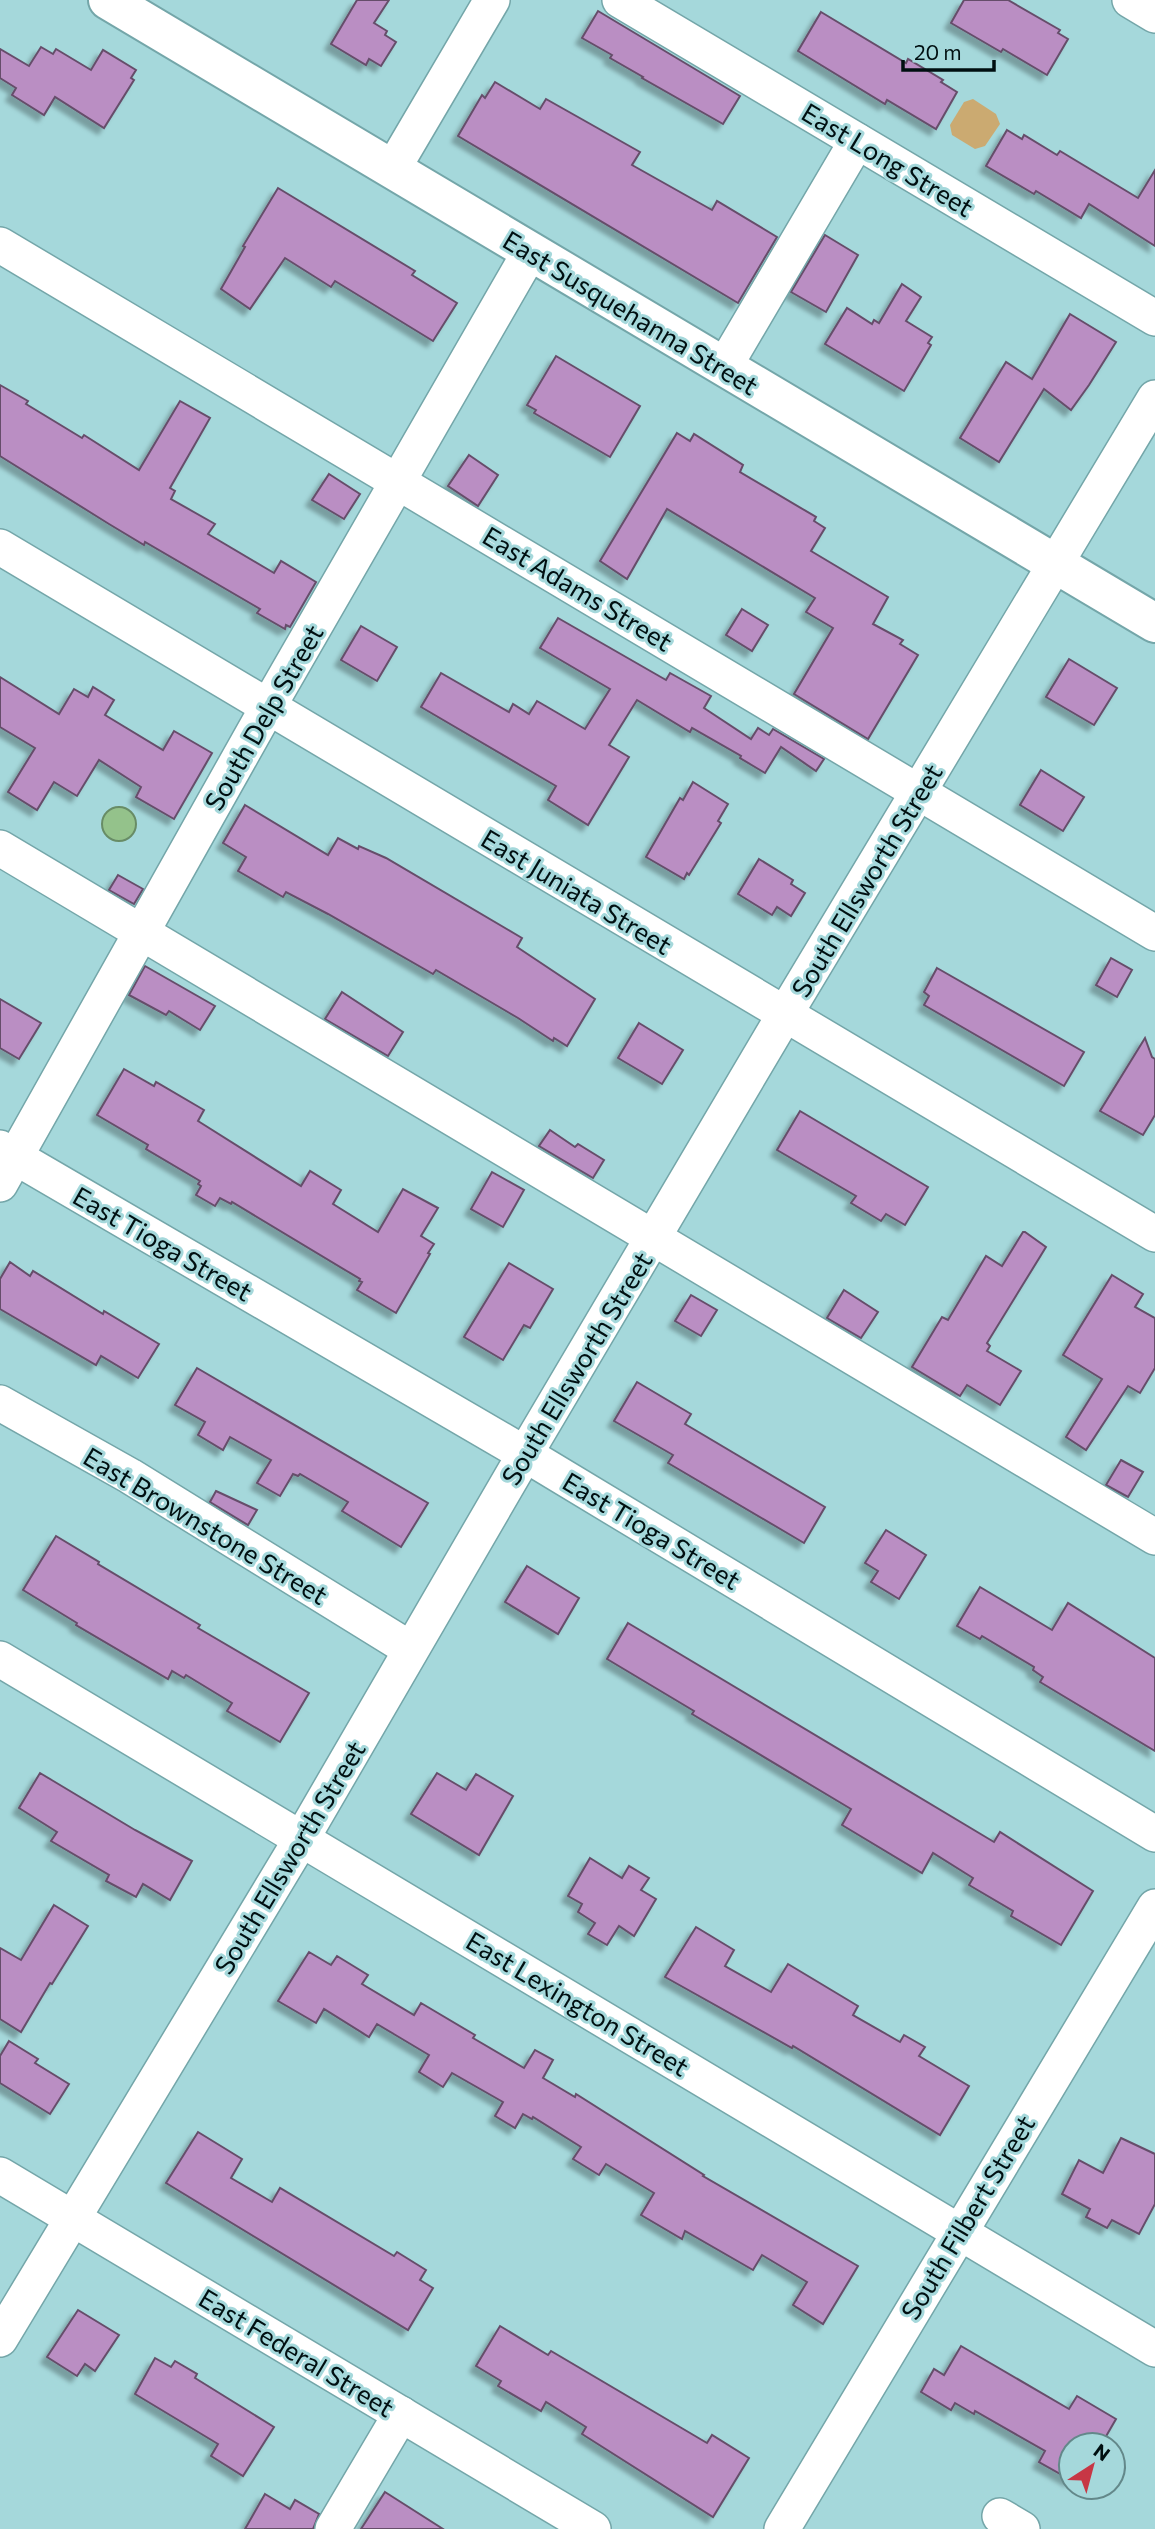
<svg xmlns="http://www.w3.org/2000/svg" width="1155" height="2529" viewBox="0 0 1155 2529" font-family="Commissioner,sans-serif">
<defs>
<filter id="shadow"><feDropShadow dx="-6" dy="6" stdDeviation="2" flood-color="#0004"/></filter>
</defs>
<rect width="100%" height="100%" fill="#a5d8db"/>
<polygon fill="#cbaa71" points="973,99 996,114 1000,124 985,146 975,149 952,135 950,125 964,102"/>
<circle fill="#94c28b" stroke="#688c66" stroke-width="2" cx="119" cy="824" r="17"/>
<g fill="#ba8ec3" stroke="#664e6b" stroke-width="2" filter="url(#shadow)">
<polygon points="357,0 389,0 374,23 387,31 385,35 396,42 381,66 369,59 366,65 331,44"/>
<polygon points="964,0 1008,0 1060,30 1058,33 1068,39 1047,75 1003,49 1001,52 951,23"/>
<polygon points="598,11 740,96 723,124 642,78 643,77 610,58 612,55 582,38"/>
<polygon points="821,12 906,63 908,59 943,80 941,82 957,92 936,129 887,100 885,104 798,51"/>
<polygon points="41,47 53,54 56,49 91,70 103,50 136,70 131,78 134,80 104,128 55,97 44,115 12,95 16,88 0,78 0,49 29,66"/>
<polygon points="495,82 540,109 546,99 640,152 632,165 712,210 717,201 777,237 738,303 458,136 482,95 485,98"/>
<polygon points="1007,130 1022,139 1024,135 1057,155 1060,151 1138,198 1155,170 1155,246 1089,204 1081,218 1036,191 1034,194 986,166"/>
<polygon points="278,188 415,271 412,275 457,303 433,341 335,281 331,287 285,258 250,309 221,289 245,247 243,246"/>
<polygon points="825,235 858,255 826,312 791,292"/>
<polygon points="902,284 921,297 906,321 932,337 928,343 931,345 904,391 825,344 847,308 872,324 874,320 879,323"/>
<polygon points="1070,314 1116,342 1089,385 1071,410 1044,389 999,462 960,438 1006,362 1032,379"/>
<polygon points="556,356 640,406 610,457 534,413 536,410 527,405"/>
<polygon points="0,385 28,401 26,404 82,438 84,435 139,470 180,401 210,418 170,488 175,491 171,499 215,524 208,534 274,573 281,561 316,582 290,627 286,625 285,629 257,613 260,609 145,542 144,545 109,524 0,456"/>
<polygon points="677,433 690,441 694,434 743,465 740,472 816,517 814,521 825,528 811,551 888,597 873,624 903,640 900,644 918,655 868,739 794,694 833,628 806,612 815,598 667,509 627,579 600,561"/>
<polygon points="469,455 498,475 478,506 448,486"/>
<polygon points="329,474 360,494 344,519 312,500"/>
<polygon points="742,609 768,625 752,651 726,635"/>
<polygon points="558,618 666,680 670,673 711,696 704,708 751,739 758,728 769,735 773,729 824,759 816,771 781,747 765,773 740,758 741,756 692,728 690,732 637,700 609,745 629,757 588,825 548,800 556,786 421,707 441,673 509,712 513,704 529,714 537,701 585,729 610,689 540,648"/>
<polygon points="361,626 397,647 377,681 341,660"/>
<polygon points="1069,659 1117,688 1094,725 1046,697"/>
<polygon points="0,677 59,714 74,689 88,697 93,687 114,700 105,715 163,750 174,731 212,753 174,819 136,797 141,787 99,760 77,796 54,782 37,810 8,792 35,748 0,727"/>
<polygon points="1041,770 1084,797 1063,831 1020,805"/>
<polygon points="693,782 728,804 718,821 721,823 689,875 687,873 684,879 646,857 680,798 683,800"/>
<polygon points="245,805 328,855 338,838 358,849 359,846 386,858 522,938 517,947 595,999 567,1046 554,1038 553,1041 518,1018 436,970 433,974 328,914 286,892 283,897 238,871 246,857 223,843"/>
<polygon points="759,859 793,880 791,884 805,893 791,916 777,907 772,915 738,894"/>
<polygon points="118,875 143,889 134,904 109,890"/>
<polygon points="1111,958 1132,970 1117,997 1096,985"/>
<polygon points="145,966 215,1006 200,1030 169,1011 166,1015 129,995"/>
<polygon points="937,968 1084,1052 1064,1086 924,1005 929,996 924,992"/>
<polygon points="342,992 403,1032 388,1056 325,1019"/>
<polygon points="0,999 41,1023 19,1059 0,1048"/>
<polygon points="639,1023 683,1050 662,1084 618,1058"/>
<polygon points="1145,1038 1152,1057 1155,1059 1155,1115 1143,1135 1100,1111"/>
<polygon points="124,1069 154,1086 156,1082 204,1110 198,1121 301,1186 310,1171 341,1190 333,1204 378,1232 403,1189 438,1208 421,1236 434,1244 428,1253 430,1254 396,1313 357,1290 362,1282 359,1281 360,1279 232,1202 231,1204 220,1198 215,1206 196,1195 201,1186 198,1184 200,1181 146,1149 148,1145 97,1115"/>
<polygon points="800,1111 928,1187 905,1225 886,1214 881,1221 851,1203 856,1196 777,1150"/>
<polygon points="550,1130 575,1147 578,1144 604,1160 593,1178 539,1146"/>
<polygon points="492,1172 524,1190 503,1227 471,1209"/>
<polygon points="1023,1232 1025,1232 1046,1247 987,1343 990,1346 987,1351 1021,1371 1000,1405 967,1385 960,1396 912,1367 942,1317 948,1320 986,1256 1002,1266"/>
<polygon points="10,1262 30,1276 33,1271 103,1314 104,1311 159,1344 138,1378 101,1356 96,1365 0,1309 0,1279"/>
<polygon points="509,1263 553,1289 530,1328 524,1325 503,1360 464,1337"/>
<polygon points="1112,1275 1143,1294 1135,1307 1155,1318 1155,1368 1140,1393 1128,1386 1086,1450 1066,1437 1102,1379 1063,1355"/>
<polygon points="844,1290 878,1312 861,1338 827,1318"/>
<polygon points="691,1295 717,1310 701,1336 675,1321"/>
<polygon points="197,1368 428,1503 401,1547 342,1511 348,1502 300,1474 298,1476 293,1474 280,1496 257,1483 271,1460 230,1437 223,1450 198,1435 205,1422 175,1405"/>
<polygon points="637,1382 691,1414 685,1424 825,1507 804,1543 668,1463 673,1455 614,1421"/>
<polygon points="1121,1460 1143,1472 1128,1497 1106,1485"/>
<polygon points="216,1491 257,1510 248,1525 210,1502"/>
<polygon points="886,1530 926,1555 899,1599 871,1582 878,1571 865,1563"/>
<polygon points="56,1536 99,1562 98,1564 200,1625 198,1628 309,1693 280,1742 227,1711 232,1703 186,1675 184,1678 172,1671 168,1679 76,1625 77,1623 23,1590"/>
<polygon points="527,1566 579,1598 558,1634 505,1602"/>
<polygon points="980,1587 1052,1630 1068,1603 1155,1658 1155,1751 1040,1682 1043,1677 1033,1670 1034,1667 982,1636 980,1639 957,1626"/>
<polygon points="628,1623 994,1842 1000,1832 1093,1891 1061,1945 1011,1916 1013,1911 969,1885 973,1878 933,1853 922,1873 842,1825 851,1809 692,1714 694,1711 607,1659"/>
<polygon points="40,1773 135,1830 192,1861 170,1900 143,1884 136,1897 106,1881 109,1875 51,1841 57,1832 19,1808"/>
<polygon points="437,1773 466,1790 476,1774 513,1796 479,1855 411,1814"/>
<polygon points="590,1858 622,1878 629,1866 649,1878 641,1890 656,1899 634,1936 619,1926 607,1945 588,1934 595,1923 578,1912 582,1904 568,1896"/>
<polygon points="54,1905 88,1926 52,1984 50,1983 21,2032 0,2019 0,1948 21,1960"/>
<polygon points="696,1927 734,1950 725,1966 771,1992 788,1964 858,2006 853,2015 900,2042 904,2035 925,2047 919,2056 969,2086 940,2135 793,2046 792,2048 665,1977"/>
<polygon points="309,1952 331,1965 337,1956 368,1975 362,1984 414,2015 421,2003 475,2035 473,2038 524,2068 535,2050 553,2060 543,2078 575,2097 576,2094 704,2175 703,2176 858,2266 823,2324 793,2305 807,2282 762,2255 753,2270 685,2231 682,2239 641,2215 654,2193 606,2164 599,2175 573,2159 581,2147 533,2117 532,2119 523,2114 515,2128 495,2116 503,2102 452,2073 443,2087 419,2072 429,2055 377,2024 369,2037 324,2009 316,2023 278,2001"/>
<polygon points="9,2041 38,2059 35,2063 69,2084 50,2114 0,2083 0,2056"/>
<polygon points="198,2132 242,2159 231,2178 272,2202 280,2188 394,2256 397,2252 426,2270 420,2280 433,2288 408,2330 166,2183"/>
<polygon points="1121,2138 1155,2154 1155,2204 1139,2234 1112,2220 1107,2228 1086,2217 1090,2209 1062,2194 1079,2160 1103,2173"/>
<polygon points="78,2310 119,2335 95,2371 85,2364 77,2376 47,2357"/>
<polygon points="500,2326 548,2355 551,2351 707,2443 712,2435 749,2458 713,2517 582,2434 586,2427 546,2402 541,2411 498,2386 501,2381 476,2366"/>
<polygon points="961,2346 1069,2409 1077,2396 1116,2419 1101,2445 1071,2445 1071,2480 1039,2462 1045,2451 975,2411 974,2414 955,2403 951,2410 921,2392 934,2369 944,2375"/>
<polygon points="155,2358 171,2367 175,2361 197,2374 195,2378 274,2427 243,2476 211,2456 218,2444 135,2394"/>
<polygon points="385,2492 443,2529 361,2529"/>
<polygon points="265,2494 290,2509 295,2500 319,2514 313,2529 245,2529"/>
</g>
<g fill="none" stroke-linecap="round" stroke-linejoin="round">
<defs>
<g id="minor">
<polyline points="620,0 1155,318"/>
<polyline points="1130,0 1155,15"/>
<polyline points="392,170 492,0"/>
<polyline points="0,245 1155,933"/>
<polyline points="724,367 857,141"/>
<polyline points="0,547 1155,1234"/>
<polyline points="0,848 1155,1537"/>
<polyline points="0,1148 525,1454 1155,1834"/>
<polyline points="0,1184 268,707 530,252"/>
<polyline points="0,1403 130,1476 410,1649"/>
<polyline points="0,1659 1155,2349"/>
<polyline points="0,2175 593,2529"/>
<polyline points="0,2339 302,1838 525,1454 785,1014 1155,398"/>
<polyline points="1000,2516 1022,2529"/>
<polyline points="333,2529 401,2414"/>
<polyline points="782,2529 1155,1907"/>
</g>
<polyline id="major" points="108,0 1155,623"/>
</defs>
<use href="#minor" stroke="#74a6a9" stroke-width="38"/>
<use href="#major" stroke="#74a6a9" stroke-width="42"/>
<use href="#minor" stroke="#fff" stroke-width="35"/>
<use href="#major" stroke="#fff" stroke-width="38"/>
</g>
<g text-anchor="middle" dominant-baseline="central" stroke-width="6" stroke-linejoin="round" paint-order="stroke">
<g font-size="26" fill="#000f11" stroke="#a5d8db">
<text transform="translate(888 159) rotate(31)">East Long Street</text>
<text transform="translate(631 312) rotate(31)">East Susquehanna Street</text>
<text transform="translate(578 588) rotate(31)">East Adams Street</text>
<text transform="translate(263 717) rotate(-60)">South Delp Street</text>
<text transform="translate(866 880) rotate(-59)">South Ellsworth Street</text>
<text transform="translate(577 891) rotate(31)">East Juniata Street</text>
<text transform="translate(163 1243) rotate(30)">East Tioga Street</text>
<text transform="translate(576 1368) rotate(-59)">South Ellsworth Street</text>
<text transform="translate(206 1525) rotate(31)">East Brownstone Street</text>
<text transform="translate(652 1530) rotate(31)">East Tioga Street</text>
<text transform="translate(289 1857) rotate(-59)">South Ellsworth Street</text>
<text transform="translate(578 2003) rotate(31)">East Lexington Street</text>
<text transform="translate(967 2217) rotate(-59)">South Filbert Street</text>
<text transform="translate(297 2352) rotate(31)">East Federal Street</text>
</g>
</g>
<g transform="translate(1092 2466) rotate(36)"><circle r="33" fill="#a5d8db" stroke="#63888a" stroke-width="2"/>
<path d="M0-5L12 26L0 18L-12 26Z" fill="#c73745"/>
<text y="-10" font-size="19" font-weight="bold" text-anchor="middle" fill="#000f11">N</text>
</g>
<path d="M903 60v10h91v-10" fill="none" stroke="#000f11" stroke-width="3.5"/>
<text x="914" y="60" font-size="21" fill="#000f11" stroke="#a5d8db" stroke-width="5" paint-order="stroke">20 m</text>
</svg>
